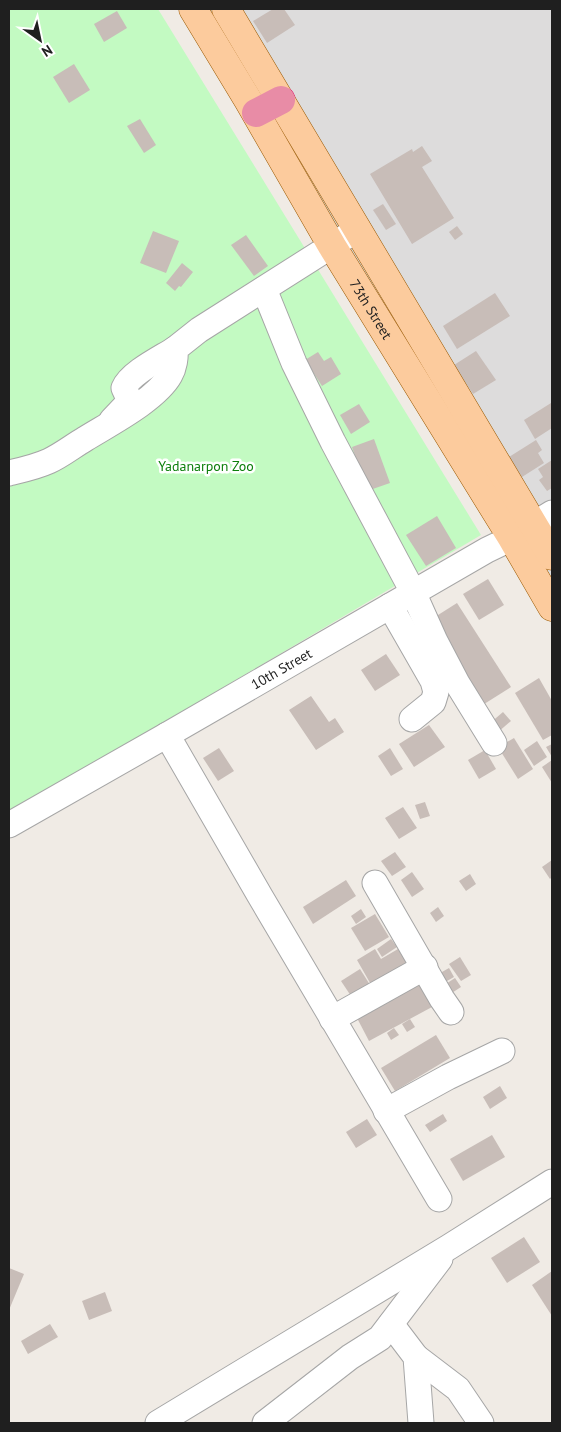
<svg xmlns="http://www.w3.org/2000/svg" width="561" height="1432" viewBox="0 0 561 1432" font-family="'PT Sans',sans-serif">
<rect width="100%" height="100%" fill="#f0ebe5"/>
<polygon fill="#dddcdc" points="194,9 552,9 552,592"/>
<polygon fill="#c3fac2" points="9,9 158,9 481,535 9,814"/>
<g fill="#c8bdb8">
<polygon points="273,9 284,9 295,25 267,43 253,21"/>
<polygon points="117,11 127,28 104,42 94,24"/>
<polygon points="74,64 90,90 69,103 53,77"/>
<polygon points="140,119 156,145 144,153 127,126"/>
<polygon points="422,146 432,161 422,167 454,218 412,244 370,174 412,149 413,152"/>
<polygon points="383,204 396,224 386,230 373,210"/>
<polygon points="457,226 463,234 455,240 449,232"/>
<polygon points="153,231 179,241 166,273 140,263"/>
<polygon points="246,235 268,266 254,276 231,245"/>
<polygon points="182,263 193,272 181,287 179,286 175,291 166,283"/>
<polygon points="495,293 510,316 457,349 443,326"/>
<polygon points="476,351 496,380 473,394 454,365"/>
<polygon points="318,352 324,361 331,357 341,374 322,386 305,360"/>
<polygon points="551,403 552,406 552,428 535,439 524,420"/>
<polygon points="359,404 370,422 351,434 340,415"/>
<polygon points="374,439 390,483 367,491 352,447"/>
<polygon points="536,440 542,450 538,453 544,463 522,477 509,457"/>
<polygon points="552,460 552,488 547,491 539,480 543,477 538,469"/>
<polygon points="437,516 456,548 426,566 406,535"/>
<polygon points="488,579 504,605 479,620 463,594"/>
<polygon points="457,603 511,687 481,706 427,622"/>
<polygon points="386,654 400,675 375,691 361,670"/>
<polygon points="539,678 552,701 552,735 543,740 515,693"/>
<polygon points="311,696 329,722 335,718 344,732 316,750 289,710"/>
<polygon points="503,712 511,721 497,733 489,724"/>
<polygon points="429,725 445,747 414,767 399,744"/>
<polygon points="514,738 533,769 518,779 498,747"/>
<polygon points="537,741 547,757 534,766 524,750"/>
<polygon points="552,744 552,757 546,747"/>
<polygon points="219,748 234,771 218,781 203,758"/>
<polygon points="390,748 403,769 391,776 378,756"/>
<polygon points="485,750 496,769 479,779 468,760"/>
<polygon points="552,760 552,783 542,767"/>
<polygon points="425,802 430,816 420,819 415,805"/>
<polygon points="403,807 417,828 399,839 385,818"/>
<polygon points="395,852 406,867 392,876 381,861"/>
<polygon points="552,860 552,877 550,879 542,867"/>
<polygon points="412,872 424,889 412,897 401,880"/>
<polygon points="470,874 476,884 466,891 459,881"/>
<polygon points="346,880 356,896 313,924 303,907"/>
<polygon points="438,907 444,916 436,922 430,913"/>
<polygon points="361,909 366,917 356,924 351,916"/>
<polygon points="375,914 389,937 365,951 351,928"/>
<polygon points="391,939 397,947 382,957 377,949"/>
<polygon points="375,949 381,959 398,949 408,965 373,988 357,960"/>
<polygon points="460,957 471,975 461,981 449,964"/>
<polygon points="449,968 454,977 440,985 435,976"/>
<polygon points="360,969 372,988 353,999 341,981"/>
<polygon points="455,978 461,987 444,998 438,989"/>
<polygon points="419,984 432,1007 369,1041 357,1018"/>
<polygon points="410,1019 415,1027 407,1032 402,1024"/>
<polygon points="394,1028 399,1035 391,1040 387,1033"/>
<polygon points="436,1035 450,1058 395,1091 381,1068"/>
<polygon points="500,1086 507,1098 490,1109 483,1097"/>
<polygon points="443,1114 447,1121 430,1132 425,1125"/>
<polygon points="367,1119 377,1135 356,1148 346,1132"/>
<polygon points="492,1135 505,1157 463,1181 450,1159"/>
<polygon points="524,1237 540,1262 507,1283 491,1258"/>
<polygon points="9,1268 24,1274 9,1310"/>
<polygon points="552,1271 552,1316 532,1285"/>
<polygon points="105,1292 112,1311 89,1320 82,1301"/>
<polygon points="50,1324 58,1337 28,1354 21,1341"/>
</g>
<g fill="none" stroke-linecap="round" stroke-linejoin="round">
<defs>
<g id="minor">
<polyline points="264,289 294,363 333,442 413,592 435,641 457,683 494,743"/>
<path d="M112 420 130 401 124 388C130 373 161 358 175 349"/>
<path d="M9 473C22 470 36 467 49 461 62 455 73 446 85 439 109 424 156 400 170 375 174 368 176 357 175 349L199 330 358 229"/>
<polyline points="390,606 433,681 436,692 433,702 412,719"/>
<polyline points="167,735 260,896 439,1199"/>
<path id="s1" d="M9 825 167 735 487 550 512 538 552 513"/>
<polyline points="375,883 442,999 451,1012"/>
<polyline points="332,1019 425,967"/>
<polyline points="386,1111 448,1077 502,1051"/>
<polyline points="391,1324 416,1357 421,1423"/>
<polyline points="416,1357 458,1389 481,1423"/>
<polyline points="158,1423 449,1247 552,1182"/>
<polyline points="265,1423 350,1357 380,1338 440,1259"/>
</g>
<g id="major">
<path id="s2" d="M193 9 248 100 332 246 512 538 552 607"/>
<polyline points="226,9 552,556"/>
</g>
<polyline id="highway" points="256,113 281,100"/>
</defs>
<use href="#minor" stroke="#a6a6a6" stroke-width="27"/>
<use href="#major" stroke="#9a5900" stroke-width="29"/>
<use href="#highway" stroke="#dc2374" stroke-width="29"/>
<use href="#minor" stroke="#fff" stroke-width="25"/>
<use href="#major" stroke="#fccb9d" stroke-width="28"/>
<use href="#highway" stroke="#e88ca6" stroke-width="28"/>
</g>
<g text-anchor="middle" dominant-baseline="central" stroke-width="5" stroke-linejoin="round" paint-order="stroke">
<g font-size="14" fill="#1f1f1f" stroke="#fff">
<text stroke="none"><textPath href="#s2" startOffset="349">73th Street</textPath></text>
<text stroke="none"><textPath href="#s1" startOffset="314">10th Street</textPath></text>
</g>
<g font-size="14" fill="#0c7f0b" stroke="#fff">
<text x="206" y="466">Yadanarpon Zoo</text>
</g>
</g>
<rect width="561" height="1432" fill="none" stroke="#1f1f1f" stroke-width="20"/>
<g transform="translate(40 40) rotate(147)" stroke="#ffffff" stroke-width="4" paint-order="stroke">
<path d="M0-4L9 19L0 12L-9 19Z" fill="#1f1f1f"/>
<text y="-8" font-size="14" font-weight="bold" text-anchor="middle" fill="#1f1f1f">N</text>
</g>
</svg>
